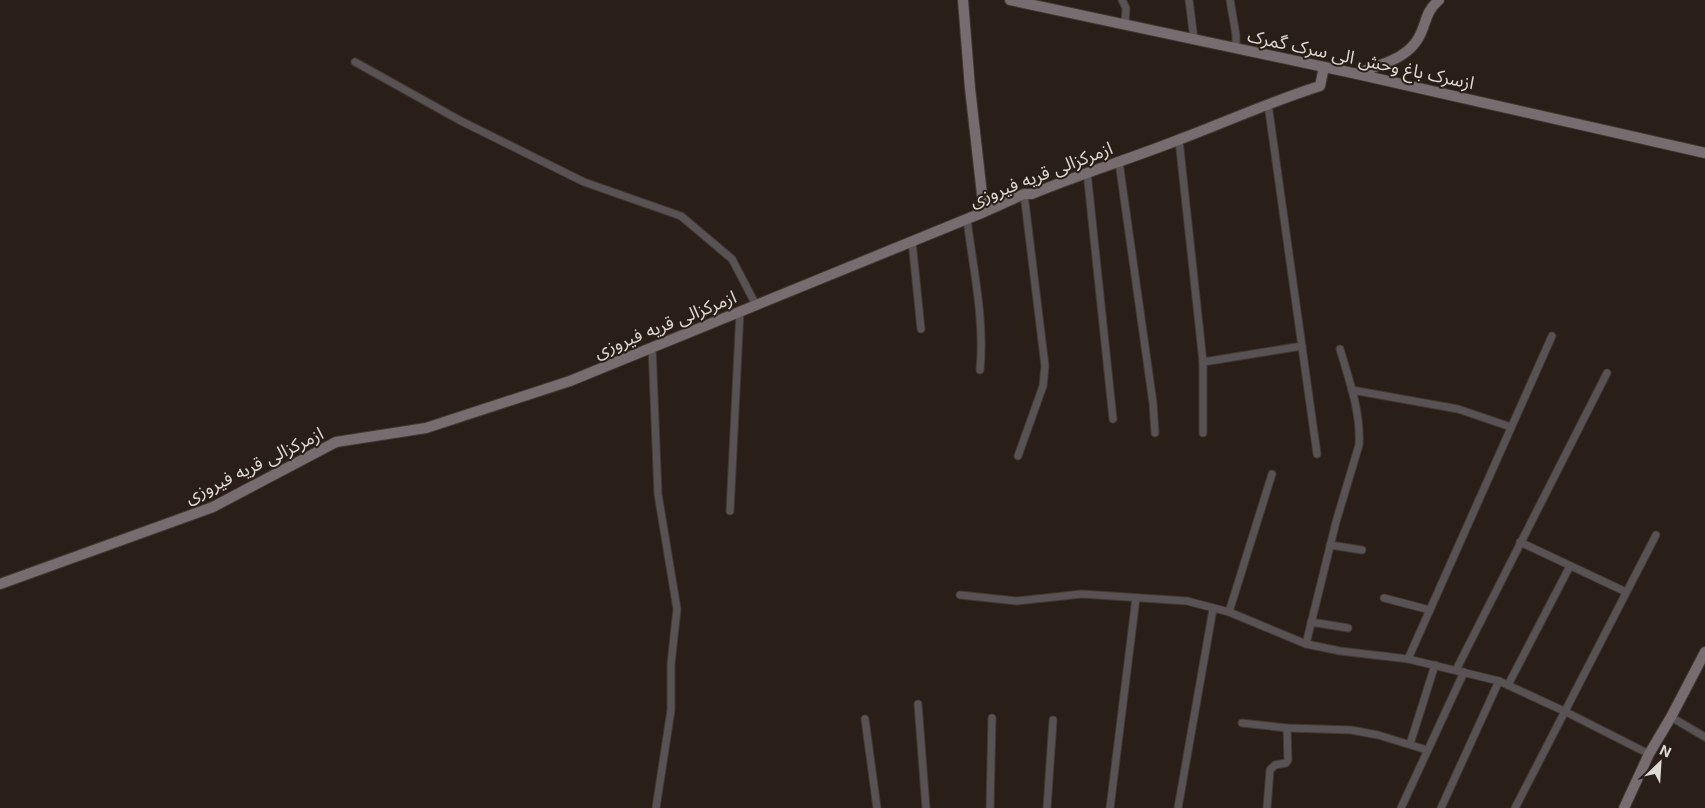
<svg xmlns="http://www.w3.org/2000/svg" width="1705" height="808" viewBox="0 0 1705 808" font-family="Inter,'Noto Sans Arabic',sans-serif">
<rect width="100%" height="100%" fill="#291f18"/>
<g fill="none" stroke-linecap="round" stroke-linejoin="round">
<defs>
<g id="street">
<polyline points="1122,0 1126,8 1125,25"/>
<polyline points="1189,0 1194,39"/>
<polyline points="1230,0 1236,35 1236,48"/>
<polyline points="355,62 461,121 584,182 681,216 732,259 756,305"/>
<polyline points="1268,104 1317,454"/>
<polyline points="1179,140 1203,362 1203,433"/>
<polyline points="1119,162 1153,403 1155,433"/>
<polyline points="1087,172 1113,419"/>
<path d="M967 219C973 269 985 320 980 370"/>
<polyline points="912,241 921,329"/>
<polyline points="652,347 658,494 677,609 671,664 671,710 656,808"/>
<polyline points="1203,362 1302,346"/>
<polyline points="1352,390 1458,409 1511,427"/>
<polyline points="1018,456 1043,386 1045,366 1024,194"/>
<polyline points="730,511 740,311"/>
<polyline points="1520,542 1626,592"/>
<polyline points="1330,545 1362,550"/>
<polyline points="960,595 1017,601 1082,594 1187,601 1229,612 1306,644 1340,651 1408,659 1499,681 1566,712 1649,754"/>
<polyline points="1384,598 1430,610"/>
<polyline points="1229,612 1272,474"/>
<polyline points="1311,622 1348,628"/>
<path d="M1306 644 1336 522 1359 445C1361 412 1349 380 1340 349"/>
<polyline points="1408,659 1552,336"/>
<polyline points="1456,670 1607,373"/>
<polyline points="1508,685 1570,566"/>
<polyline points="918,704 926,808"/>
<polyline points="1671,717 1705,737"/>
<polyline points="865,719 877,808"/>
<polyline points="1242,723 1287,728 1351,730 1378,735 1427,750"/>
<polyline points="1410,744 1435,665"/>
<polyline points="990,808 992,718"/>
<polyline points="1047,808 1053,720"/>
<polyline points="1110,808 1136,598"/>
<polyline points="1178,808 1213,609"/>
<polyline points="1267,808 1270,770 1275,765 1286,763 1288,760 1287,728"/>
<polyline points="1401,808 1464,672"/>
<polyline points="1441,808 1499,681"/>
<polyline points="1515,808 1656,535"/>
</g>
<g id="secondary">
<polyline points="963,0 970,88 984,212"/>
<polyline points="1010,0 1357,74 1705,153"/>
<path d="M1357 74C1379 64 1407 60 1419 37 1427 22 1425 12 1439 0"/>
<path d="M0 584 213 507 336 442 426 428 570 381 984 212 1024 194H1032C1080 174 1130 159 1178 140 1226 122 1272 101 1320 86L1324 67"/>
<polyline points="1624,808 1649,754 1671,717 1705,652"/>
</g>
</defs>
<use href="#street" stroke="#423932" stroke-width="9"/>
<use href="#secondary" stroke="#423932" stroke-width="12"/>
<use href="#street" stroke="#595254" stroke-width="7"/>
<use href="#secondary" stroke="#776d70" stroke-width="10"/>
</g>
<g text-anchor="middle" dominant-baseline="central" stroke-width="4" stroke-linejoin="round" paint-order="stroke">
<g font-size="18" fill="#dfd9d4" stroke="#291f18">
<text transform="translate(1361 59) rotate(12)">ازسرک باغ وحش الی سرک گمرک</text>
<text transform="translate(1041 174) rotate(-21)">ازمرکزالی قریه فیروزی</text>
<text transform="translate(665 324) rotate(-22)">ازمرکزالی قریه فیروزی</text>
<text transform="translate(254 465) rotate(-26)">ازمرکزالی قریه فیروزی</text>
</g>
</g>
<g transform="translate(1660 763) rotate(25)" stroke="#291f18" stroke-width="4" paint-order="stroke">
<path d="M0-4L9 19L0 12L-9 19Z" fill="#dfd9d4"/>
<text y="-8" font-size="14" font-weight="bold" text-anchor="middle" fill="#dfd9d4">N</text>
</g>
</svg>
